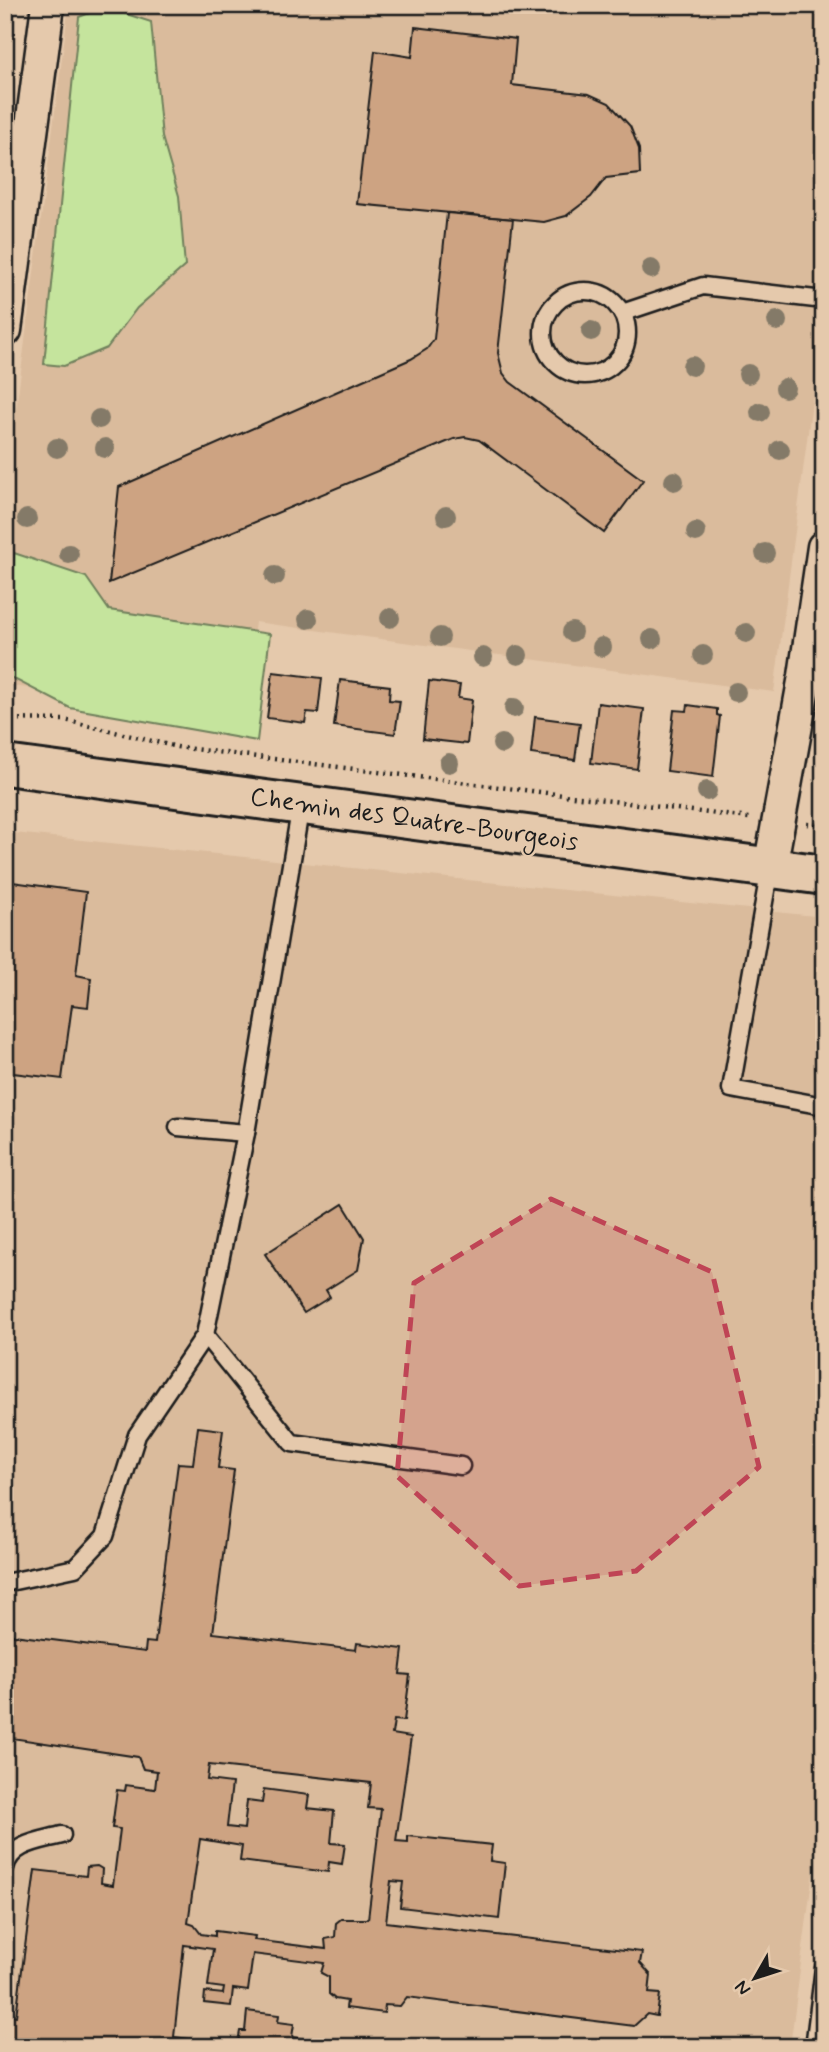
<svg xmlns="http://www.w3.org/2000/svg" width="829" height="2052" viewBox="0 0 829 2052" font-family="Mynerve,sans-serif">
<rect width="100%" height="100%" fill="#e5c9ac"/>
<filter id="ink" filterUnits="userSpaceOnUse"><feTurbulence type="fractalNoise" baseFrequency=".0143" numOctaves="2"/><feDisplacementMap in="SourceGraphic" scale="14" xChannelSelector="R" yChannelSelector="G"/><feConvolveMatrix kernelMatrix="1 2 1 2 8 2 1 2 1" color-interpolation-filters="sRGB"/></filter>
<g filter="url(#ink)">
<g fill="#dabb9c">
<polygon points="69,5 824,5 824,310 774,692 255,622 242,716 5,685 5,494"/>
<polygon points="5,832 824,917 824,1788 790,2047 5,2047"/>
</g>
<g fill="#c5e49d" stroke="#70805c" stroke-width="2">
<polygon points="105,7 151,22 162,137 179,196 185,266 137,308 107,348 64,366 44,364 79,17"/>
<polygon points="14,553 86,577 109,610 270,634 257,741 70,708 8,676 6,636"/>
</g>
<g fill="#cda382" stroke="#1c1c1c" stroke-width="2" fill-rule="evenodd">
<polygon points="415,27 516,39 512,85 589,94 609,103 630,126 639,149 640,174 606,178 591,197 566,216 544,222 357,204 375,51 412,57"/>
<polygon points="447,213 513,219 498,353 503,373 510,382 643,480 604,533 479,440 465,437 454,439 109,583 119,487 411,359 427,349 434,339"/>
<polygon points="273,672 322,678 318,713 307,712 305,723 267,718"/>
<polygon points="340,680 390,686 389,700 400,701 395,734 334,726"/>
<polygon points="429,681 460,685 458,698 472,700 467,744 423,739"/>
<polygon points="598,703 644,709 637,769 591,763"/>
<polygon points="688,705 717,709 717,715 720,716 713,777 667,771 674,710 687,711"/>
<polygon points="535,717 580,723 575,760 531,754"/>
<polygon points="5,881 86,892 76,975 91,978 88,1007 72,1005 62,1079 5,1072"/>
<polygon points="343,1204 364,1238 358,1270 326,1290 330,1297 304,1313 265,1254"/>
<path d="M198 1427 223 1430 218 1468 234 1470 213 1633 356 1650 357 1643 403 1649 400 1674 410 1675 404 1721 394 1720 392 1734 411 1737 396 1841 408 1842V1836L492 1845 490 1861 505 1863 499 1919 400 1907 403 1882 391 1881 386 1922 642 1952 640 1963 651 1975 649 1993 660 1994 657 2016 647 2014 634 2026 407 1997 400 2006 385 2005 384 2013 346 2008 347 2001 335 1999 329 1994V1977L321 1973 324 1963 253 1954 248 1991 233 1989 231 2006 204 2003 205 1992 223 1994 224 1988 208 1986 213 1949 184 1945 174 2037 244 2046V2043L238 2042 240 2031H245L247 2011 279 2015 278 2022 294 2024 292 2037 349 2047H5V2015L16 2016 35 1870 86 1876 87 1867 97 1866 102 1869 101 1883 113 1885 120 1829 112 1828 117 1790 125 1791 126 1785 155 1789 157 1771 143 1769 138 1757 5 1737V1634L145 1652 146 1642 155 1643 178 1463 193 1464ZM209 1765 371 1783 368 1808 381 1809 368 1919H341L336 1923 335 1937 325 1939 326 1949 254 1940 255 1936 215 1931V1936L201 1934 194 1925 188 1923 200 1839 242 1846 240 1861 328 1872 329 1862 342 1864 345 1844 331 1843 334 1811 307 1808 309 1795 264 1789 262 1803 247 1801 244 1829 227 1827 232 1783 207 1780Z"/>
</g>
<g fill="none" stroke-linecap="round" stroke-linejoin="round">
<defs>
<g id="lane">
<circle cx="585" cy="333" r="42"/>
<polyline points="622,313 703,286 824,300"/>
<polyline points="770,868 731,1089 824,1106"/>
<polyline points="178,1127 246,1133"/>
<polyline points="205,1335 292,1443 461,1466"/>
<polyline points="5,1583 75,1568 105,1536 137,1435 205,1335 246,1133 301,805"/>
<path d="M5 1868C11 1843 40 1841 62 1835"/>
<polyline points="814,2047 824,1968"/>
</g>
<g id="street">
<polyline points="5,330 48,5"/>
<polyline points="770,868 805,676 824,547"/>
</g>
<polyline id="secondary" points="5,765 824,875"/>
</defs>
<use href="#lane" stroke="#1c1c1c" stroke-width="21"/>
<use href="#street" stroke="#1c1c1c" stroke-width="37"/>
<use href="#secondary" stroke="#1c1c1c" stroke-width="44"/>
<g stroke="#1c1c1c" stroke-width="4.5" stroke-dasharray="2 5" stroke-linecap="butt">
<polyline points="5,719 65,720 177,747 749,818"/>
<polyline points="807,824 824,826"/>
</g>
<use href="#lane" stroke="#e5c9ac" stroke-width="16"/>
<use href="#street" stroke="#e5c9ac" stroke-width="32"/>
<use href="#secondary" stroke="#e5c9ac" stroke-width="38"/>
</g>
<g fill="#847a67">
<circle cx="651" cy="269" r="10"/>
<circle cx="777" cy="321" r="10"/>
<circle cx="591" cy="331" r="10"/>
<circle cx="692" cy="366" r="10"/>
<circle cx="748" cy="374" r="10"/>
<circle cx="785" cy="388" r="10"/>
<circle cx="760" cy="412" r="10"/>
<circle cx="99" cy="419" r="10"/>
<circle cx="57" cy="448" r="10"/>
<circle cx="105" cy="448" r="10"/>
<circle cx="780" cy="450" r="10"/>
<circle cx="674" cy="481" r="10"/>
<circle cx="446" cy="516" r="10"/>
<circle cx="27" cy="519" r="10"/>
<circle cx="696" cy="532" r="10"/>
<circle cx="765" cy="553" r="10"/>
<circle cx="69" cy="554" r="10"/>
<circle cx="275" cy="576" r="10"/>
<circle cx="390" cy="618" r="10"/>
<circle cx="308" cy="619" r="10"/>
<circle cx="572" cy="632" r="10"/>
<circle cx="746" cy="633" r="10"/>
<circle cx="440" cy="637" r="10"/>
<circle cx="652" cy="639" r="10"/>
<circle cx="602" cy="647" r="10"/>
<circle cx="518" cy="655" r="10"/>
<circle cx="703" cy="655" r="10"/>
<circle cx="483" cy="657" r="10"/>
<circle cx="736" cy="692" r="10"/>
<circle cx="514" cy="708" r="10"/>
<circle cx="502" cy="744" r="10"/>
<circle cx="449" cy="763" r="10"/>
<circle cx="707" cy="791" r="10"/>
</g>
</g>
<path fill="#bf4455" fill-opacity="0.2" stroke="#bf4455" stroke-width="5" stroke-dasharray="14 9" stroke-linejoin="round" d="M551 1199 712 1272 759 1467 636 1571 519 1586 397 1476 414 1283Z"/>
<g text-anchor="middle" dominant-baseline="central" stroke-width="5" stroke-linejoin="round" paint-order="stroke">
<g font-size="26" fill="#1c1c1c" stroke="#e5c9ac">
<text transform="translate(414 820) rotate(8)">Chemin des Quatre-Bourgeois</text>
</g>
</g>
<rect width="829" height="2052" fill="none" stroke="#e5c9ac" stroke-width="28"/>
<rect x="14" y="14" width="801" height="2024" fill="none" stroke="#1c1c1c" stroke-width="2.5" filter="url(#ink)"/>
<g transform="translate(755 1978) rotate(231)" stroke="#e5c9ac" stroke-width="5" paint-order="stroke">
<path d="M0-5L12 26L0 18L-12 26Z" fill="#1c1c1c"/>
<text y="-10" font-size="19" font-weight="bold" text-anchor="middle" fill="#1c1c1c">N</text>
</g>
</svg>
